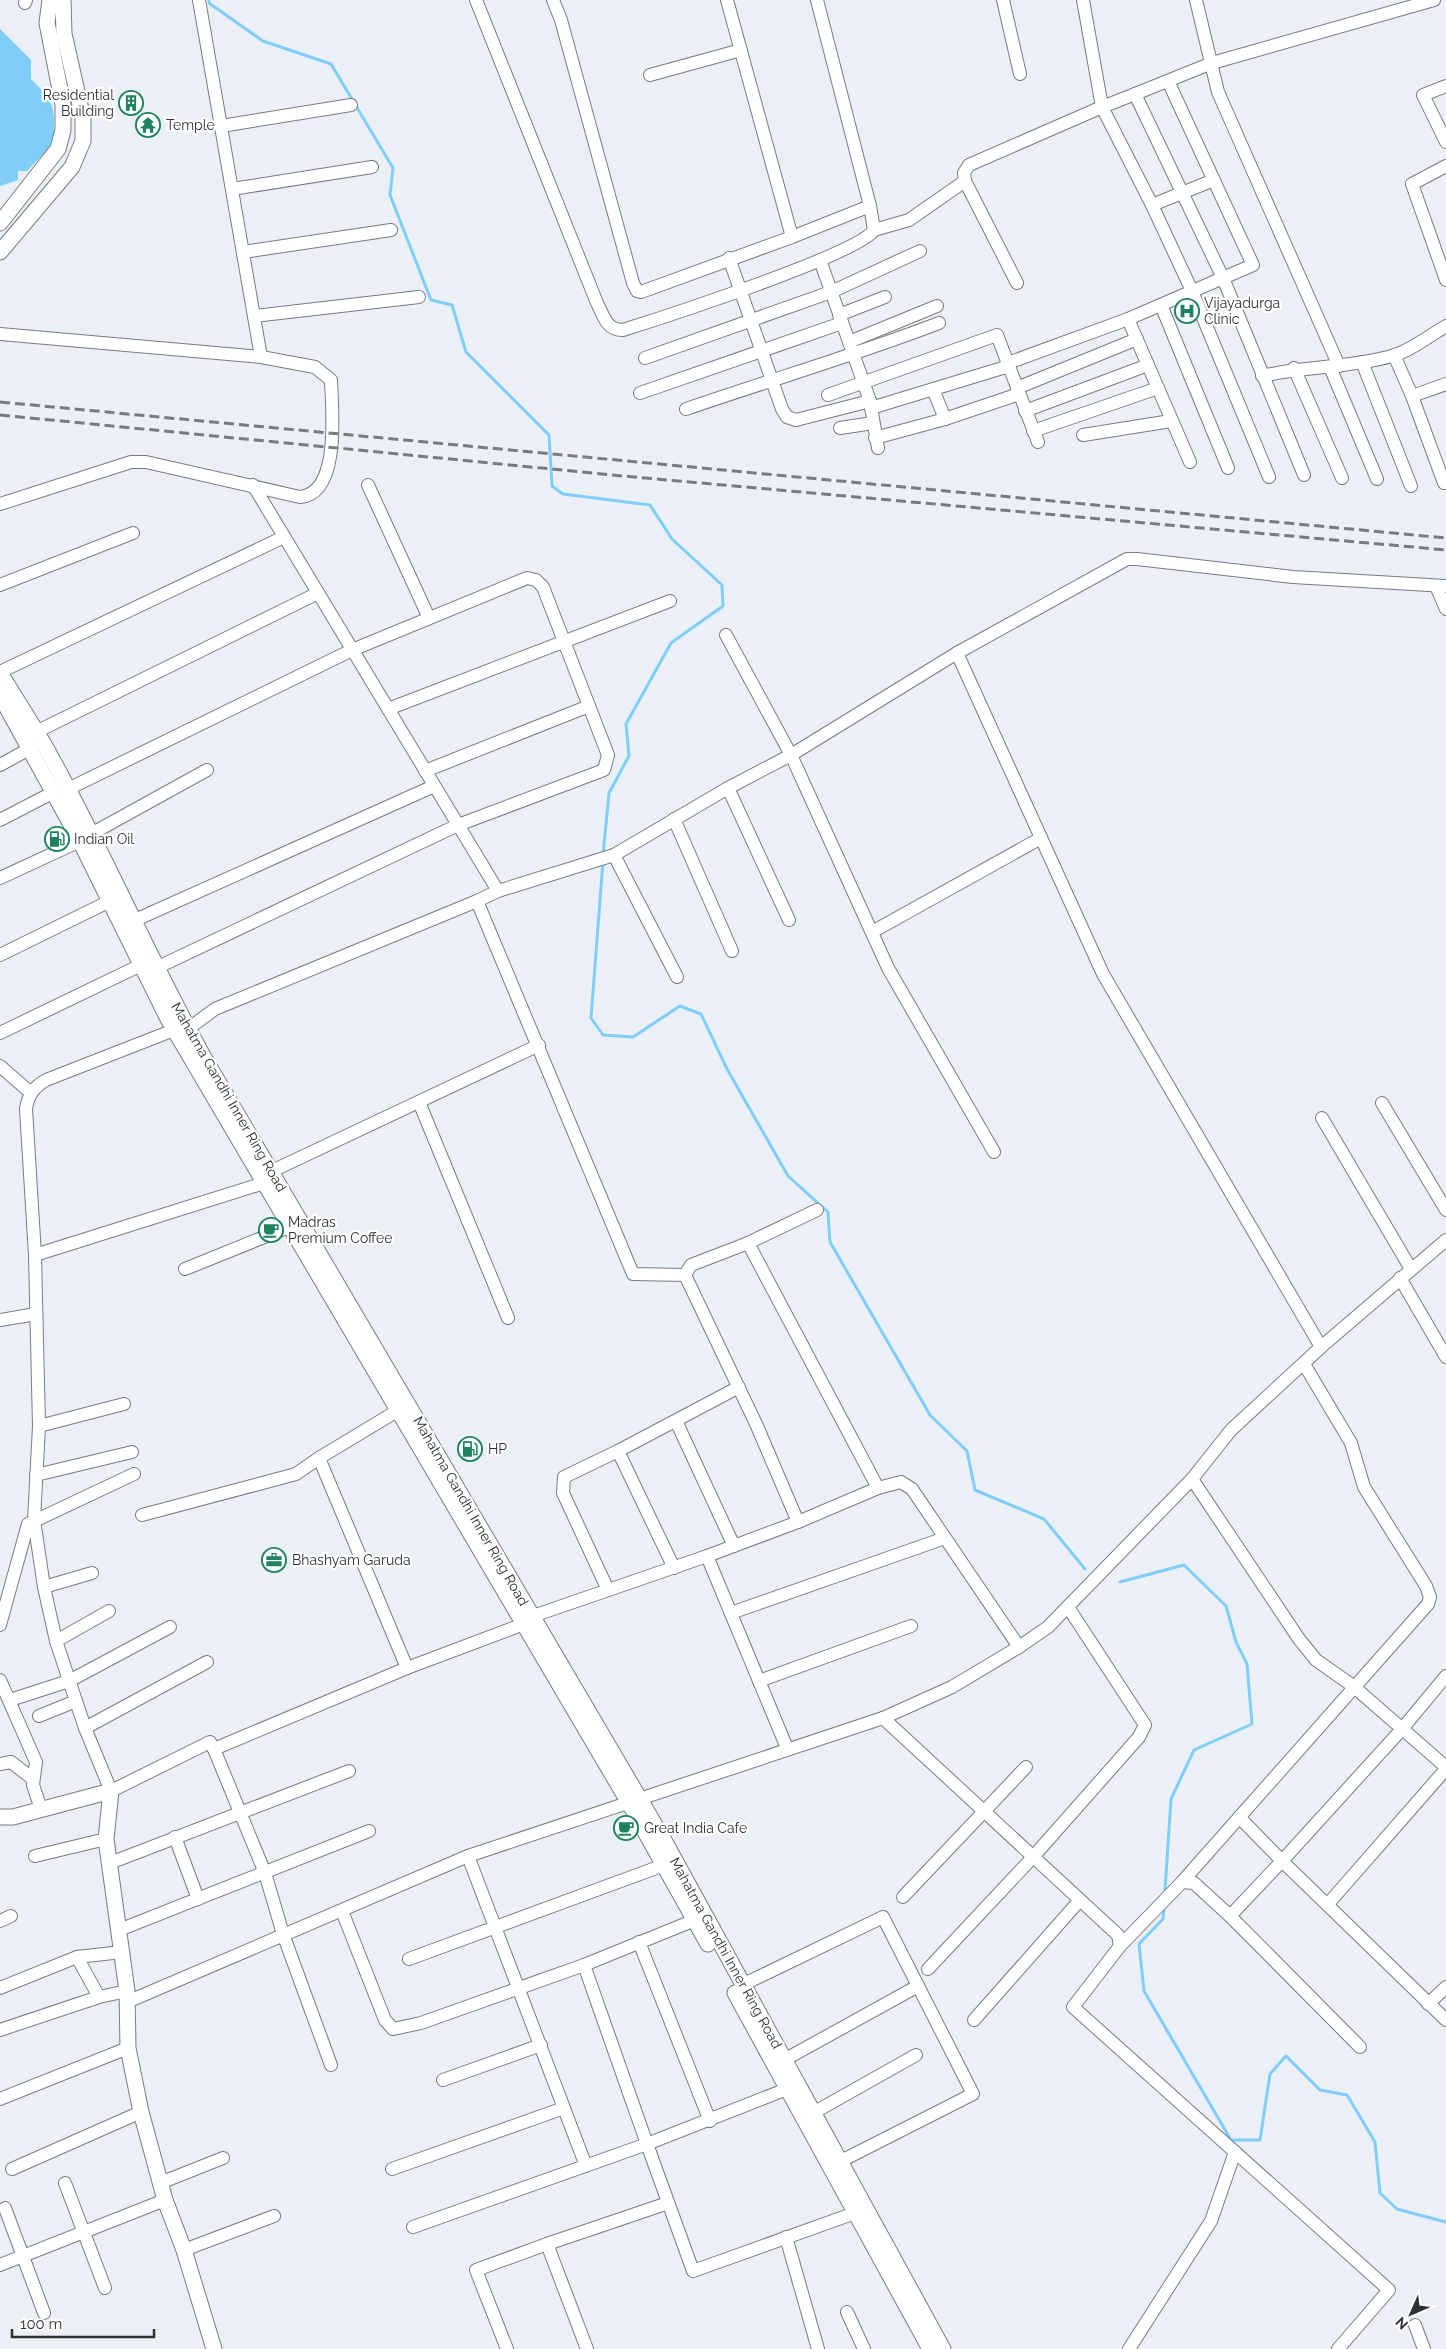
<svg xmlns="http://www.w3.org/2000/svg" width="1446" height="2349" viewBox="0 0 1446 2349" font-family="Raleway,sans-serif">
<rect width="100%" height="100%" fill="#ebf0f7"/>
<path fill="#80cef7" d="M0 29 31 60V79C57 104 54 108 54 143L27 171H18V180L0 186Z"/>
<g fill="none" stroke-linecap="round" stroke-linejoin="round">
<g stroke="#80cef7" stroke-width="3">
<polyline points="209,0 209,3 263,41 331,64 393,168 390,195 431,300 452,305 466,352 549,435 552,486 563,494 650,505 672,539 722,585 723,606 671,643 626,724 629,756 609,793 603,855"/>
<polyline points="603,861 591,1018 603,1035 633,1037 680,1006 701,1014 727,1069 788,1176 828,1212 830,1242 930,1415 967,1451 975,1490 1044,1519 1085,1569"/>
<polyline points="1120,1582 1184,1565 1226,1606 1236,1642 1247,1664 1252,1724 1194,1750 1171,1799 1165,1890"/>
<polyline points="1164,1907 1163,1919 1139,1944 1144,1991 1231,2140 1260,2140 1270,2074 1286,2056 1320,2090 1347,2095 1375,2142 1380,2193 1397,2209 1446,2222"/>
</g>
<defs>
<g id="minor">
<polyline points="199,0 261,357"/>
<path d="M476 0 597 303C604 316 606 330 623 330 661 318 859 254 874 230L870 206"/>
<polyline points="553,0 561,20 633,283 637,291 641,292 792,237 870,206 817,0"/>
<polyline points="727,0 792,237"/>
<polyline points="1003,0 1020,74"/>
<polyline points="1083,0 1102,107 1135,94"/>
<polyline points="1196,0 1218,92 1339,366"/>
<polyline points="25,3 26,0"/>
<polyline points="650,75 741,50"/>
<polyline points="1446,86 1423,95 1446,142"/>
<polyline points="221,126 351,105"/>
<polyline points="1446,166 1412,184 1446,280"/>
<polyline points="232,189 372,167"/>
<polyline points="1152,205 1214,180"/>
<polyline points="874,230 909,220 965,181"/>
<polyline points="243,252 391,230"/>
<polyline points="729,258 782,409 787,417 796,420 870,401"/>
<polyline points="820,260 870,401 878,448"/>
<polyline points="1017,283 965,181 964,173 969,165 1102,107 1152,205 1192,291 1269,477"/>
<polyline points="1161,305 1228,468"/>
<polyline points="839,315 885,297"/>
<polyline points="254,316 419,297"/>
<polyline points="1128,319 1190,462"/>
<path d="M0 334 261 357 315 367 331 380C332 409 341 494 300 497L146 462H131L0 504"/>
<polyline points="849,342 937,306"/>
<polyline points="1394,355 1412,396 1444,483"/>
<polyline points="645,358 831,292 920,251"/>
<polyline points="1362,362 1411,486"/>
<polyline points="1008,363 1128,319 1253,265 1168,81"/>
<polyline points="1330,367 1377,479"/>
<polyline points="1294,368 1342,478"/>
<path d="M1262 376C1305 366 1349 368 1392 356 1410 351 1429 336 1446 326"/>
<polyline points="1017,388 1137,339"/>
<polyline points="933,389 945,419"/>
<polyline points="640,393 842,323"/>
<polyline points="828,395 997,335 1038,442"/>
<polyline points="1412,396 1446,384"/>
<polyline points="871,408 1009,366"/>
<path d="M686 409C770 380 856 355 939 323"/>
<polyline points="1025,411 1148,365"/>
<polyline points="840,428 873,423"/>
<polyline points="1033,431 1158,388"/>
<polyline points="1083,435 1171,421"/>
<polyline points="875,438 945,419 1019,394"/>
<polyline points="1304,475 1223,278 1135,94 1212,63 1434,0"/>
<polyline points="253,485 498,891"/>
<polyline points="368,485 429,618"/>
<polyline points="0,585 133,533"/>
<polyline points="1436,586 1446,609"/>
<polyline points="726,635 791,755 888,968 994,1152"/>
<polyline points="957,653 1127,559 1137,559 1293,577 1446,586"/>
<polyline points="0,672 284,537"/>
<polyline points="388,709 670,601"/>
<polyline points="36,732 318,593"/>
<polyline points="0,765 31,748"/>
<polyline points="425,771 589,706"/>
<polyline points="728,788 789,920"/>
<polyline points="68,789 352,650 527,578 536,580 543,587 608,755 604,770 458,825 156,968"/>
<polyline points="674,819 732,951"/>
<polyline points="0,820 54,792"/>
<polyline points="91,834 207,770"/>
<polyline points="614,855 677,977"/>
<polyline points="0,878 80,841"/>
<polyline points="133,921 434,786"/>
<polyline points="872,932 1041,838"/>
<polyline points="0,955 110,901"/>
<polyline points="188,1029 215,1009 477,901"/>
<path d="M174 1030 46 1080C34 1087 28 1095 26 1109L35 1255 39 1426 34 1520 44 1587 56 1641 85 1728 111 1791 210 1742 214 1749"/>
<polyline points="0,1033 141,965"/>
<polyline points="0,1066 31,1093"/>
<polyline points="419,1102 508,1318"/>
<polyline points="1382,1103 1446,1210"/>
<polyline points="1322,1118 1411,1269"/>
<polyline points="272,1171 539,1045"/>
<polyline points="748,1243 878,1488"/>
<polyline points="35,1255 264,1183"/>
<polyline points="185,1269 289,1227"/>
<polyline points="685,1275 633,1274 477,901 498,891 614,855 728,788 791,755 957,653 1103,974 1321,1347"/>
<polyline points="1400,1278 1446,1357"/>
<polyline points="0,1320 36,1314"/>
<polyline points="676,1421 734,1546"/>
<polyline points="39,1426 124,1404"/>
<polyline points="618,1451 739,1387"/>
<polyline points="319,1458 407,1668"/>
<polyline points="36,1475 132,1452"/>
<polyline points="1192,1479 1299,1639 1316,1660 1353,1686 1446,1767"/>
<polyline points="142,1515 296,1474 319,1458 397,1411"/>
<polyline points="798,1522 757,1426 685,1275 691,1265 748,1243 817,1210"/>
<polyline points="44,1587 92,1573"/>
<polyline points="608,1590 563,1493 564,1477 618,1451 674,1568"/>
<polyline points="731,1613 945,1538"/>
<polyline points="533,1616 707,1556"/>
<polyline points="0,1625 28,1524 134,1474"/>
<polyline points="56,1641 109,1611"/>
<polyline points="1446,1676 1402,1729 1282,1861 1446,2020"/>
<polyline points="0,1680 36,1762 33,1785 41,1809"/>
<polyline points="759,1681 911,1626"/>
<polyline points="10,1700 69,1681 170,1627"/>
<polyline points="39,1716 76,1701"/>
<polyline points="883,1718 1118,1935 1120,1946 1073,2007 1389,2290 1338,2349"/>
<polyline points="85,1728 207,1662"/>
<polyline points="787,1748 707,1556 798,1522 878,1488 901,1482 912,1489 1019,1647"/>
<polyline points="0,1764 11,1762 33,1779"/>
<polyline points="175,1837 198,1899"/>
<polyline points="35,1856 106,1839"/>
<polyline points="468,1856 586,2166"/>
<polyline points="110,1863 349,1771"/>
<polyline points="1182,1882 1428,1604 1430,1597 1426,1586 1364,1487 1351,1443 1304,1364"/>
<polyline points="903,1897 1026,1767"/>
<polyline points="1328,1904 1446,1769"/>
<polyline points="342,1911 385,2020 393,2029 421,2023 584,1965 647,2144 413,2227"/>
<polyline points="1230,1916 1360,2047"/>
<polyline points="0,1921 11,1916"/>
<polyline points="119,1930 369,1831"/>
<polyline points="639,1942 710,2121"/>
<polyline points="1120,1946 1182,1882 1194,1883 1230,1916 1282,1861 1239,1817"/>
<polyline points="77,1957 99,1997"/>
<polyline points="409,1959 664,1865"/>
<polyline points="584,1965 695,1920"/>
<polyline points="928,1969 1033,1857 1139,1737 1145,1725 1068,1607"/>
<polyline points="742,1985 883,1917 973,2094 839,2162"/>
<polyline points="0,1988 77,1957 122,1952"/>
<polyline points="127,2002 468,1856 883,1718 952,1687 1019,1647 1048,1627 1192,1479 1231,1430 1321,1347 1446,1240"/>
<polyline points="1428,2004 1446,1987"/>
<polyline points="974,2020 1080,1900"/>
<polyline points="0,2030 99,1997 127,1991"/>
<polyline points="784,2060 918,1986"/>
<polyline points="331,2065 283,1934 265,1873 214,1749 407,1668 524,1624"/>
<polyline points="443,2080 541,2045"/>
<polyline points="787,2089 647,2144 693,2271 855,2213"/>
<polyline points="0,2099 128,2048"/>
<polyline points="813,2113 916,2055"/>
<polyline points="12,2169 141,2112"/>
<polyline points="392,2169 564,2108"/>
<polyline points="65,2183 105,2288"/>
<polyline points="160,2183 223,2158"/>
<polyline points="5,2208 44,2313"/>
<polyline points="786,2237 818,2349"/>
<polyline points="184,2250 274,2216"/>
<polyline points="0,2265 165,2200"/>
<polyline points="847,2312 864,2349"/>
<polyline points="1415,2325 1424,2349"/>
<polyline points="507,2349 476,2270 547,2244"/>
<polyline points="587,2349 547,2244 668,2203"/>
<polyline points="1129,2349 1211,2221 1235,2152"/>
</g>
<g id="major">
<polyline points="0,223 58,149 63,130 63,105 47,23 50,0"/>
<polyline points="0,252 72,167 83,141 83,118 64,34 63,0"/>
<path d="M0 673C17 701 36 729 51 757 105 855 149 958 203 1056L665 1842 943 2349"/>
<polyline points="0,695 80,841 168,1019 629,1803 708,1944"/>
<polyline points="0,1817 13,1817 111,1791 106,1839 127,1991 128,2048 141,2112 165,2200 184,2250 214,2349"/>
<polyline points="735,1993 930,2349"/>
</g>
</defs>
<use href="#minor" stroke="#787c82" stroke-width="14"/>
<use href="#major" stroke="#787c82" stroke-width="17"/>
<use href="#minor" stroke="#fff" stroke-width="12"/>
<use href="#major" stroke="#fff" stroke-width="15"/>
<g stroke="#787b7f" stroke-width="3" stroke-dasharray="10 5" stroke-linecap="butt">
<polyline points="0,402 1446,538"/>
<polyline points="0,415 623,476 1446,550"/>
</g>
</g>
<defs>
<symbol id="building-ring" viewBox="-11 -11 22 22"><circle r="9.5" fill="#fff" stroke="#1d835d" stroke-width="1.5"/><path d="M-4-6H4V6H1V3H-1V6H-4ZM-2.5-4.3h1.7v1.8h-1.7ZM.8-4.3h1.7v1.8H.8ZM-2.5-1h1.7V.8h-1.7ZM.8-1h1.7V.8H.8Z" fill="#1d835d"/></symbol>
<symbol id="temple-ring" viewBox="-11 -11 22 22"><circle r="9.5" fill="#fff" stroke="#1d835d" stroke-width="1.5"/><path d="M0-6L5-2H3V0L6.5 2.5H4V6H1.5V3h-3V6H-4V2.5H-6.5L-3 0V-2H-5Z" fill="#1d835d"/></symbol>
<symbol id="hospital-ring" viewBox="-11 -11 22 22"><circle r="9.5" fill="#fff" stroke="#1d835d" stroke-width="1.5"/><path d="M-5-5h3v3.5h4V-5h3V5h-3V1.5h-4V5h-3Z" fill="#1d835d"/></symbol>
<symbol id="fuel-ring" viewBox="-11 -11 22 22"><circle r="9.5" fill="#fff" stroke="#1d835d" stroke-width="1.5"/><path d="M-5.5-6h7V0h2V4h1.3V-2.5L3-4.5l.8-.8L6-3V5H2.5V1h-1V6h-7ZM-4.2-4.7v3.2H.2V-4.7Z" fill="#1d835d"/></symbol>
<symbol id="cafe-ring" viewBox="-11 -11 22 22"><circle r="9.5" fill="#fff" stroke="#1d835d" stroke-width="1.5"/><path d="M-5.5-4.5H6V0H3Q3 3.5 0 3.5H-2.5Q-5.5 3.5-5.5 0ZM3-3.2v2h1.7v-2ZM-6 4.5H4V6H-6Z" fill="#1d835d"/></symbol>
<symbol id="office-ring" viewBox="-11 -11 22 22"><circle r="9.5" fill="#fff" stroke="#1d835d" stroke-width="1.5"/><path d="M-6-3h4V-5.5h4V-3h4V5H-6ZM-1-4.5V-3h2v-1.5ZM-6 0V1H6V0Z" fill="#1d835d"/></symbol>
</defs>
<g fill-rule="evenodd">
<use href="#building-ring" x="117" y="89" width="28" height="28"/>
<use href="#temple-ring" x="134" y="111" width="28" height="28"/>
<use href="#hospital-ring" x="1173" y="297" width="28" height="28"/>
<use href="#fuel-ring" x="43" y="825" width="28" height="28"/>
<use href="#cafe-ring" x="257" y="1216" width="28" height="28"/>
<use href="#fuel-ring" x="456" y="1435" width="28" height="28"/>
<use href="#office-ring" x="260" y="1546" width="28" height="28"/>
<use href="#cafe-ring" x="612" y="1814" width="28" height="28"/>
</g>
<g text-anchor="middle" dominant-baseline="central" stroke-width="4.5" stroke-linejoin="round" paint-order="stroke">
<g font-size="14" fill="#2e3032" stroke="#fff" text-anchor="start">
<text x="114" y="95" text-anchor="end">Residential<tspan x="114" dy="16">Building</tspan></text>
<text x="166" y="125">Temple</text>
<text x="1204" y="303">Vijayadurga<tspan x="1204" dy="16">Clinic</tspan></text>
<text x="74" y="839">Indian Oil</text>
<text x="288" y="1222">Madras<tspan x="288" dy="16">Premium Coffee</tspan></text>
<text x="488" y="1449">HP</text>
<text x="292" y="1560">Bhashyam Garuda</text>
<text x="644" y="1828">Great India Cafe</text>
</g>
<g font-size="14" fill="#2e3032" stroke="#fff">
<text transform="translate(229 1097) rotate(60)">Mahatma Gandhi Inner Ring Road</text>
<text transform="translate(471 1511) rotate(60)">Mahatma Gandhi Inner Ring Road</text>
<text transform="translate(726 1953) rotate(61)">Mahatma Gandhi Inner Ring Road</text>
</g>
</g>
<g transform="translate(1411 2314) rotate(225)" stroke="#ffffff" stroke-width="4" paint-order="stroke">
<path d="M0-4L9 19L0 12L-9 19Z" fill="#2e3032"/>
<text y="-8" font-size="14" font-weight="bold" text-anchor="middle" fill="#2e3032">N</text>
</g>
<path d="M12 2329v8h142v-8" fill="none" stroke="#2e3032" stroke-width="2.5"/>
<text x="20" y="2329" font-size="15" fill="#2e3032" stroke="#ffffff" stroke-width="4" paint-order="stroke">100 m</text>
</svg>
